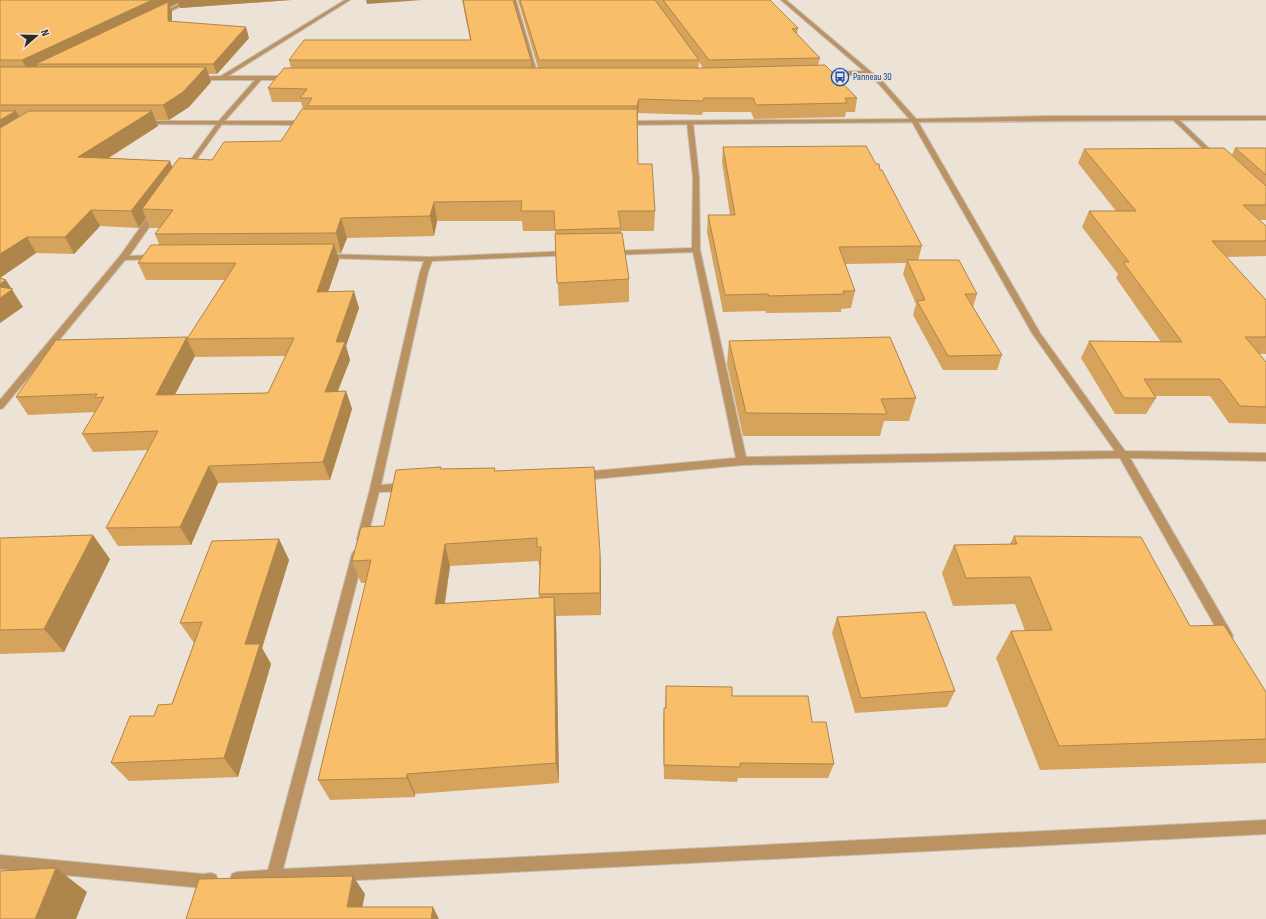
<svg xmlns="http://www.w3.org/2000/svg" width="1266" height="919" viewBox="0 0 1266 919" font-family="'Sofia Sans Condensed',sans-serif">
<rect width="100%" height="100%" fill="#ece2d5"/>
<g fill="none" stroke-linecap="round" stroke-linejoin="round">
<defs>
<g id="minor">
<polygon points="187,0 193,0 161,16 157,15"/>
<polygon points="345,0 350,0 228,76 290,76 293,78 290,80 261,80 222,124 189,170 185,170 184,169 218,122 255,80 196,80 194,79 194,77 221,76"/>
<polygon points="512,0 516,0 539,79 534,78"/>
<polygon points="781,0 786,0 883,82 917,120 1040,333 1125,451 1266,453 1266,461 1130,458 1231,632 1233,636 1231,640 1227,641 1223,640 1120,458 742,465 583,480 579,479 578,476 579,473 583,472 736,458 693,252 612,255 608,253 612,251 692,248 693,177 687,123 690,121 693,123 699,177 700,250 746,457 1115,451 1032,333 912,122 879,84 868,75 820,75 819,74 822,72 864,71"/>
<polygon points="1172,117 1176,117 1217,156 1217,158 1213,158 1172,119"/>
<polygon points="152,211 158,211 159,213 129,256 156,255 160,257 159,259 125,260 3,408 0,409 0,400 120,256"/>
<polygon points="570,251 574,253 573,255 432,261 428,272 381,485 405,483 409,484 410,487 409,490 405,491 379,492 367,539 366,542 362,543 358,542 357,539 370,489 420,272 424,261 326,258 323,258 323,254 429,257"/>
<polygon points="358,550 362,551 364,554 283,869 1266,820 1266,834 237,886 232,884 230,879 232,874 237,872 268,870 352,554 354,551"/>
<polygon points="0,855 203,874 211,873 216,875 218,880 216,885 203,888 0,869"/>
</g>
<g id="tertiary">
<path d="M1049 116H1266V120C1052 120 838 123 624 125L621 123 624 121 915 119Z"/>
<polygon points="144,121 306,121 309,123 306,125 142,124 142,122"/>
</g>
</defs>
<use href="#minor" stroke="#c6bdb2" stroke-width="2"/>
<use href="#tertiary" stroke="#c6bdb2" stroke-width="2"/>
<use href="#minor" fill="#bb9261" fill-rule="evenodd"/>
<use href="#tertiary" fill="#bb9261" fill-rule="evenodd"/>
</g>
<g fill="#d5a35b" fill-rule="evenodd">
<path d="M0 0H291L180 8 178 3 170 7 172 12V22L249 38 217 74H209L211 82 189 107 169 120H155L158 126 109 158 170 161 172 167 212 160 281 141 303 109 301 102H272L268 88 291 68 289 60 470 40 462 0H513L531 60V68H538L518 0H770L798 28 797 34 820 58 818 65 857 98 855 112H846L845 117 754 119 751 112H703L702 115 638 113V164L655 211 654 231H621L629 279V302L559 306 555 231H523L522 221H437L434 236 347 238 341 253H337L339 260 328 292 359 308 346 346 350 360 337 392 346 391 352 409 330 480 218 483 191 545 118 546 106 528 148 450 93 452 82 434 95 412 28 415 16 397 187 337 188 338 225 280H146L138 263 159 244 155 234 159 228H150L146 218 139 228 100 226 74 254 36 253 0 278ZM699 62 703 68H698ZM195 356V357L286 356 268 393 175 395Z"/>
<polygon points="723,147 876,164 880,170 922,246 918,260 977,294 973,307 1002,355 997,370 943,370 913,315 916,304 903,274 906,263 845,264 855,291 851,308 841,309 841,312 766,313 766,311 723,312 707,232 708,215 730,215 722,162"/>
<polygon points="1235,148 1266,148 1266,220 1259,220 1266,226 1266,256 1226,257 1266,300 1266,354 1259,354 1266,362 1266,424 1229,423 1210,396 1155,396 1156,398 1146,414 1115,414 1081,358 1089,341 1161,342 1116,278 1118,274 1082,227 1089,211 1116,211 1078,163 1084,149 1232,155"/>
<polygon points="729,341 916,398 909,421 884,421 880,436 743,436 727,364"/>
<path d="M495 468V471L600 552 601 574V615L556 616 559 783 415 794V797L330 800 318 780 366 583H361L352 561 384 526 441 469ZM538 561 540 570 539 594V598L445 604 450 566Z"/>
<polygon points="1014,536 1190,626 1266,692 1266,763 1040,770 996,658 1011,631 1025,631 1015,604 953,606 942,573 954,545 1010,544"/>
<polygon points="0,538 110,559 64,652 0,654"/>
<polygon points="279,539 289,560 262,648 271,664 238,777 129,781 111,763 154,716 172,704 194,643 180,623"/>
<polygon points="837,617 955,691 947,707 855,713 832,633"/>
<polygon points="666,686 732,696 812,722 834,764 828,778 738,778 737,782 664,779 663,723 664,708 665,708"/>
</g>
<g fill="#ae854a">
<polygon points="152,0 291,0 180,8 178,3 170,7 172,12 172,32 36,64 39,69 29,74 22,60"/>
<polygon points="366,0 422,0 367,4"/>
<polygon points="246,27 249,38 217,74 213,64"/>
<polygon points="206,67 211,82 189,107 169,120 163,105"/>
<polygon points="639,99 638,113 637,120 637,106"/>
<polygon points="16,111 24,126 0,140 0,120"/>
<polygon points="152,111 158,126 86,172 78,157"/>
<polygon points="170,161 176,177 142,209 146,218 139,228 131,211"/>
<polygon points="434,202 437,221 434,236 430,216"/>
<polygon points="91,210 100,226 74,254 65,237"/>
<polygon points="341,218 347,238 341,253 336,233"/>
<polygon points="27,237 36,253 0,278 0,254"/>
<polygon points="334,244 339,260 322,309 317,292"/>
<polygon points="6,280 23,307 0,323 0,284"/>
<polygon points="354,291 359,308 346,346 350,360 331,409 325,392 336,342"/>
<polygon points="187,337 188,339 187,339 195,356 165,413 156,395"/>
<polygon points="346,391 352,409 330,480 323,462"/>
<polygon points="209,466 218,483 191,545 180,527"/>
<polygon points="93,535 110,559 64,652 44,629"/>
<polygon points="279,539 289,560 262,648 271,664 238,777 224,758 245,644"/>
<polygon points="445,544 450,566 441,626 435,604"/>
<polygon points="600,552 601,574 601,615 600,593"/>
<polygon points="554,597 556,619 559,783 556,763"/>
<polygon points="407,774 415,794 415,797 407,778"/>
<polygon points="56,868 87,892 76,919 35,919"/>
<polygon points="353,876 365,894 360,919 347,907"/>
<polygon points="433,907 439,919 431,919"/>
</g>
<g fill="#f8be6a" stroke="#ae854a">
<polygon points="0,0 152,0 22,60 0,60"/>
<polygon points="463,0 513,0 531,60 289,60 304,40 471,40"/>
<polygon points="520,0 655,0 699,60 539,60"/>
<polygon points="663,0 770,0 798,28 792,29 820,58 709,60"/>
<polygon points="168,2 168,21 246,27 213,64 36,64"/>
<polygon points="825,65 857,98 845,98 847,103 756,105 753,98 704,98 703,101 639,99 637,106 307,106 312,98 300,98 307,89 268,88 284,68 706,68"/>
<polygon points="0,67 206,67 183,92 163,105 0,105"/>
<polygon points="302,109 637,109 638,164 652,164 655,211 618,211 621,228 555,230 554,211 521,211 522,201 434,202 430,216 341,218 336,233 155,234 173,210 142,209 179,158 212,160 224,142 281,141"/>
<polygon points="0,111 16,111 0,120"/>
<polygon points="29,111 152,111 78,157 170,161 131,211 91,210 65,237 27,237 0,254 0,128"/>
<polygon points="866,146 876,164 879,164 880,170 882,170 922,246 839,247 855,291 843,291 844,294 769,296 768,294 725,295 708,215 735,215 723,147"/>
<polygon points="1224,148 1266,186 1266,205 1243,205 1266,226 1266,241 1212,241 1266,300 1266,337 1245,337 1266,362 1266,407 1240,406 1220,379 1144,379 1156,398 1124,398 1089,341 1182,342 1123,262 1129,262 1089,211 1136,211 1084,149"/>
<polygon points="1235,148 1266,148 1266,175"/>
<polygon points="622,233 629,279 557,283 555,234"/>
<polygon points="334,244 317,292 354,291 336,342 345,342 325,392 346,391 323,462 209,466 180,527 106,528 158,431 82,434 104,397 95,398 97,394 16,397 56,340 187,337 156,395 268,393 294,338 187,339 236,263 138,263 151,245"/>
<polygon points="907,260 959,260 977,294 965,294 1002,355 948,356 917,301 925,300"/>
<polygon points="0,278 6,280 0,284"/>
<polygon points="0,287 13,289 0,298"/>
<polygon points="890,337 916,398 881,399 887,414 746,413 729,341"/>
<polygon points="441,467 440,469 495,468 494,471 594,467 600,552 600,593 539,594 541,547 537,547 537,538 445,544 435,604 554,597 556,763 407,774 407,778 318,780 371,560 352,561 361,527 384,526 396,470"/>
<polygon points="93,535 44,629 0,630 0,538"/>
<polygon points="1014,536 1141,537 1190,626 1224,625 1266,692 1266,739 1059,746 1011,631 1052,630 1030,577 966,578 954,545 1017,544"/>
<polygon points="279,539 245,644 260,644 224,758 111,763 130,716 154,716 158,705 172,704 202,622 180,623 212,541"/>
<polygon points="925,612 955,691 861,698 837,617"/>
<polygon points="666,686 732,687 732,696 808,696 812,722 826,722 834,764 740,763 740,767 664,765 664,708 666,708"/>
<polygon points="56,868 35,919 0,919 0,871"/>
<polygon points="353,876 347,907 433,907 431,919 186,919 199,879"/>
</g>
<defs>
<symbol id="bus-ring" viewBox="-11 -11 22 22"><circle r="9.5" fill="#ece2d5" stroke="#1a4fb4" stroke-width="1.5"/><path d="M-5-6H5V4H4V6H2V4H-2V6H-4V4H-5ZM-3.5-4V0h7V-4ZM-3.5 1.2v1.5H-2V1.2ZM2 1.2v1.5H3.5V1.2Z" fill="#1a4fb4"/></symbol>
</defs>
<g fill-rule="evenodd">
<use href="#bus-ring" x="830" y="67" width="20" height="20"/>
</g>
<g text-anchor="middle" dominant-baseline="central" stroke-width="3.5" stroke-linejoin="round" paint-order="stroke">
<g font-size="10" fill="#164399" stroke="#ece2d5" text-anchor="start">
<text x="853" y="77">Panneau 30</text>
</g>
</g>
<g transform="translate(36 36) rotate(70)" stroke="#ece2d5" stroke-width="3" paint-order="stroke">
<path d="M0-3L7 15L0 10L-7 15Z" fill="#2e2a25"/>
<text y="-6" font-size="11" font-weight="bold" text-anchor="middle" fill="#2e2a25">N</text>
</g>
</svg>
